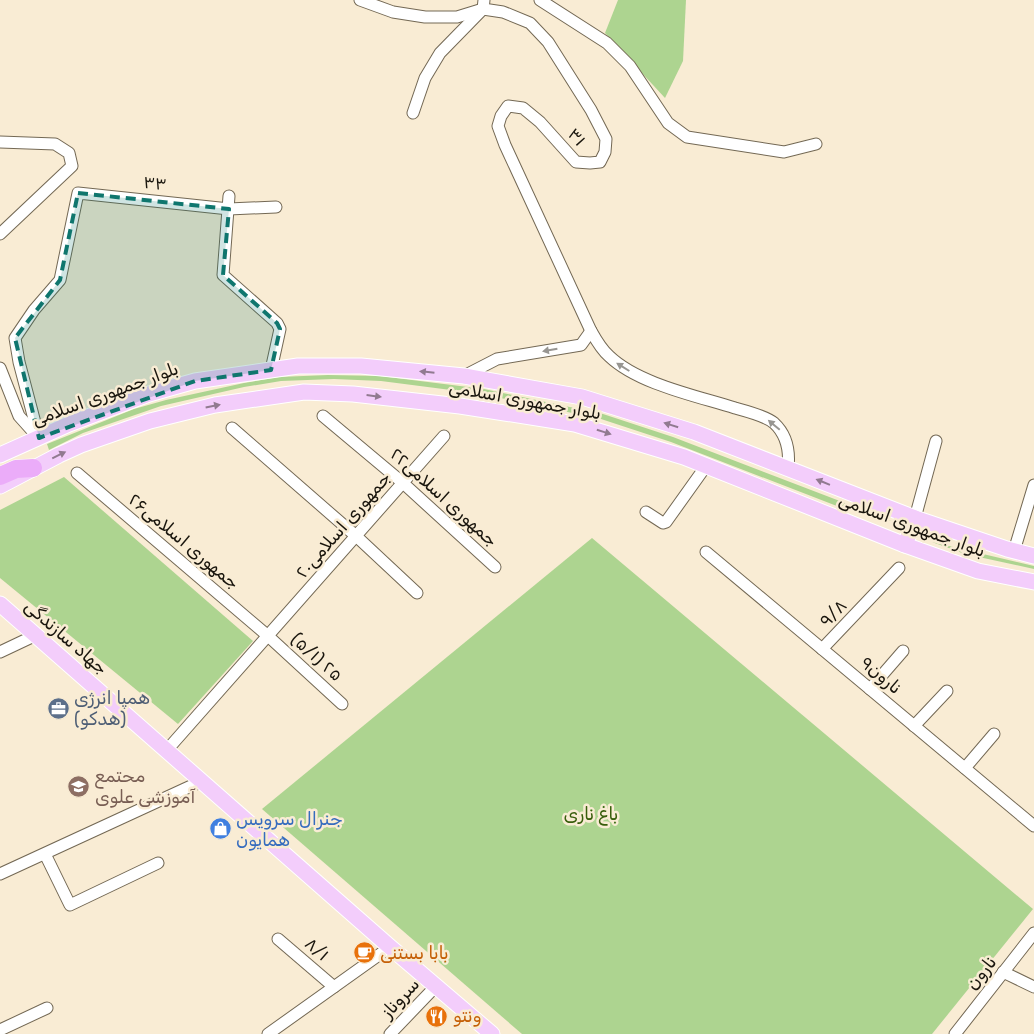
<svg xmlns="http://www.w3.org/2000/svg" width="1034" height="1034" viewBox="0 0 1034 1034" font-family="Rubik,Vazirmatn,sans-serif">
<rect width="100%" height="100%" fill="#f9ecd4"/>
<g fill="#add490">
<polygon points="618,0 686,0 683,61 665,98 605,33"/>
<polygon points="328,375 380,376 484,389 603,414 673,437 892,521 842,508 671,442 601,419 482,394 381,381 334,379 281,381 244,387 161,406 83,433 49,450 47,444 134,409 166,400 244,383 279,377"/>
<polygon points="64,477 253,641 178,724 0,578 0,510"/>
<polygon points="592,538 1033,909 932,1034 522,1034 262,809"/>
<polygon points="932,542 1034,566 1034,569 965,554"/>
</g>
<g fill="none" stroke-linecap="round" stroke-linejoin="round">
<defs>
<g id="minor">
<path d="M360 0 393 12 425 17H457L483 9 503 12 530 23 548 42 591 110 606 139 605 152 600 162 590 163 576 162 540 122 523 108 508 106 501 116 498 126 505 145 591 331C596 340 602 350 609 356 638 384 697 396 735 408 746 411 766 416 774 423 787 435 790 450 788 468"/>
<polyline points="540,0 607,43 630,66 668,123 687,137 784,152 816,144"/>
<polyline points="413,113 425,78 440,53 483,9 484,0"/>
<polyline points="0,142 55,144 69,153 72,166 0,234"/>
<polyline points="229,196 223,275 277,323 280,329 271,370"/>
<polyline points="0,368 19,416 36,435"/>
<polyline points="464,376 497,359 581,345 591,331"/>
<polyline points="323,416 403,483 495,567"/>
<polyline points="232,428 356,536 417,593"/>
<polyline points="39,438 19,362 15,338 34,310 60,280 78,193 229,209 276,207"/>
<polyline points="77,473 268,636 342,704"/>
<polyline points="646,512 663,523 666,522 706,466"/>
<polyline points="915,518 936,441"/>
<polyline points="1014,551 1034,485"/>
<polyline points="706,552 1034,826"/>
<polyline points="822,649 899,568"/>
<polyline points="0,652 36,635"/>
<polyline points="870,689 903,651"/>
<polyline points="914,726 947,691"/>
<polyline points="167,750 444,436"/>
<polyline points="965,768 994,734"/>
<polyline points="45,854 70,905 158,863"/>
<polyline points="0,874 202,781"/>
<polyline points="278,939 334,987"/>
<polyline points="1003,972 1034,987"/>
<polyline points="0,1030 47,1008"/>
<polyline points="268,1034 390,947"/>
<polyline points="390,1034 436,986"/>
<polyline points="955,1034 1034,933"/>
</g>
<g id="major">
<polyline points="0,455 69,424 149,394 195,381 298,366 361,366 464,376 582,397 694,432 915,518 1007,549 1034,556"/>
<polyline points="0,486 59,455 81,445 150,421 215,405 304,392 353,394 460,406 575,424 684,457 905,545 978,571 1034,582"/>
<polyline points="905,545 915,518"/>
<polyline points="0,604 390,947 492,1034"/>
</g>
<polyline id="highway" points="0,476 16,469 33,468"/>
</defs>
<use href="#minor" stroke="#736854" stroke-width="13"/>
<use href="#major" stroke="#fff" stroke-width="17"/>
<use href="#highway" stroke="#fff" stroke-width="19"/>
<use href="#minor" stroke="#fff" stroke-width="11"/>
<use href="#major" stroke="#f3cdfb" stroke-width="15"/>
<use href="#highway" stroke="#ebacf9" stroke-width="18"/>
</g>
<defs><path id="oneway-solid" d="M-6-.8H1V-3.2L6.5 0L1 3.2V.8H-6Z" transform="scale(1.25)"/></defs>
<g fill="#989692">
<use href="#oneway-solid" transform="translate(550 350) rotate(170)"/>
<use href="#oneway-solid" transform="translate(623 367) rotate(-148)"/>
<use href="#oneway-solid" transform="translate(774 425) rotate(-140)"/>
</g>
<g fill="#917a90">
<use href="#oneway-solid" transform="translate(427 372) rotate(-174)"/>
<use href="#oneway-solid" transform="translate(374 396) rotate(7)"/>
<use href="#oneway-solid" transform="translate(213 406) rotate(-11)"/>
<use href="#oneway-solid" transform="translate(671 425) rotate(-163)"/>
<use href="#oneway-solid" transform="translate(604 432) rotate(17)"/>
<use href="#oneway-solid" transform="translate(59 455) rotate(-26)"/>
<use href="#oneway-solid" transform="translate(823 482) rotate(-158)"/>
</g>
<path fill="#0f766e" fill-opacity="0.2" stroke="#0f766e" stroke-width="4" stroke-dasharray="10 6" stroke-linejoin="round" d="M78 193 229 209 223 275 277 323 280 329 271 370 195 381 39 438 15 338 60 280Z"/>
<defs>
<symbol id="office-disc" viewBox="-11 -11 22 22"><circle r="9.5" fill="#5c6f8a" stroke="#f9ecd4"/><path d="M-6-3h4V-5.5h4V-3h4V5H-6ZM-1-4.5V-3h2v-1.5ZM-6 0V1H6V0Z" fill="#fff"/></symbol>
<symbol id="school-disc" viewBox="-11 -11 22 22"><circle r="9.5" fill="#8d6e63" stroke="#f9ecd4"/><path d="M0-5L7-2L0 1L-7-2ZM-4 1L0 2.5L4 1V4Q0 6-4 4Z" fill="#fff"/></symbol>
<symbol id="shop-disc" viewBox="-11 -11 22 22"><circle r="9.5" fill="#3f7fe0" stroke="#f9ecd4"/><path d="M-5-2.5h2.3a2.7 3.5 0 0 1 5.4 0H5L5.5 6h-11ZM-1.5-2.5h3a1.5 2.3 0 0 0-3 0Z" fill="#fff"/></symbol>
<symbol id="cafe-disc" viewBox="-11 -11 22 22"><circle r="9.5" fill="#e8710a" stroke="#f9ecd4"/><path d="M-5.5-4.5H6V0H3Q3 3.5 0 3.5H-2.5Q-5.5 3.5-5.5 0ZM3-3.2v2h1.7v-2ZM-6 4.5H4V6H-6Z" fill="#fff"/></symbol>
<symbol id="restaurant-disc" viewBox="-11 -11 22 22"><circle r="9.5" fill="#e8710a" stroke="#f9ecd4"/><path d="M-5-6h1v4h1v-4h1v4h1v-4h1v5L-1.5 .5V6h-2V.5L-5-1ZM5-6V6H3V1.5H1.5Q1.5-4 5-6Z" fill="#fff"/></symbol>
</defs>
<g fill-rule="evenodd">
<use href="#office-disc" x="46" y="696" width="25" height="25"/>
<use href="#school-disc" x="66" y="774" width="25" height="25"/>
<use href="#shop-disc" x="208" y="816" width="25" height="25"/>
<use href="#cafe-disc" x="352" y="940" width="25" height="25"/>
<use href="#restaurant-disc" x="424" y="1004" width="25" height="25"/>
</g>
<g text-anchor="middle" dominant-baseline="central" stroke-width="5" stroke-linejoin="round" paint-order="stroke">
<g font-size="18" fill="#19150d" stroke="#f9ecd4">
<text transform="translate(577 137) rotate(48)">۳۱</text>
<text transform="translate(155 183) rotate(6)">۳۳</text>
<text transform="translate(105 394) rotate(-20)">بلوار جمهوری اسلامی</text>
<text transform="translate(525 400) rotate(10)">بلوار جمهوری اسلامی</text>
<text transform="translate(444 497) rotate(42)">جمهوری اسلامی۲۲</text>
<text transform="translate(343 525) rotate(-49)">جمهوری اسلامی۲۰</text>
<text transform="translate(912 525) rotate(20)">بلوار جمهوری اسلامی</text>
<text transform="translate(184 541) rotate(40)">جمهوری اسلامی۲۶</text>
<text transform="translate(833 613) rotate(-46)">۹/۸</text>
<text transform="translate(66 637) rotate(41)">جهاد سازندگی</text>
<text transform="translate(317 657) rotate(42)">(۵/۱) ۲۵</text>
<text transform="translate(881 675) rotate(40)">نارون۹</text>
<text transform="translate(317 949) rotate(41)">۸/۱</text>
<text transform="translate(981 973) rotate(-52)">نارون</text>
<text transform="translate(400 998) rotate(-47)">سروناز</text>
</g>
<g font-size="18" fill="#4e5e75" stroke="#f9ecd4" text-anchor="start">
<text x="74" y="698">همپا انرژی<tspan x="74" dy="21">(هدکو)</tspan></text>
</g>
<g font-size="18" fill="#785e54" stroke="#f9ecd4" text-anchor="start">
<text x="95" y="776">محتمع<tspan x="95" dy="21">آموزشی علوی</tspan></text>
</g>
<g font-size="18" fill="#385e0b" stroke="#f9ecd4">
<text x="591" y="814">باغ ناری</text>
</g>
<g font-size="18" fill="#366cbe" stroke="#f9ecd4" text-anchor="start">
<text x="236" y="819">جنرال سرویس<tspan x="236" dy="21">همایون</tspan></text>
</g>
<g font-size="18" fill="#c56008" stroke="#f9ecd4" text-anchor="start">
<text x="380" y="953">بابا بستنی</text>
<text x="453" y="1016">ونتو</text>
</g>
</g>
</svg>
